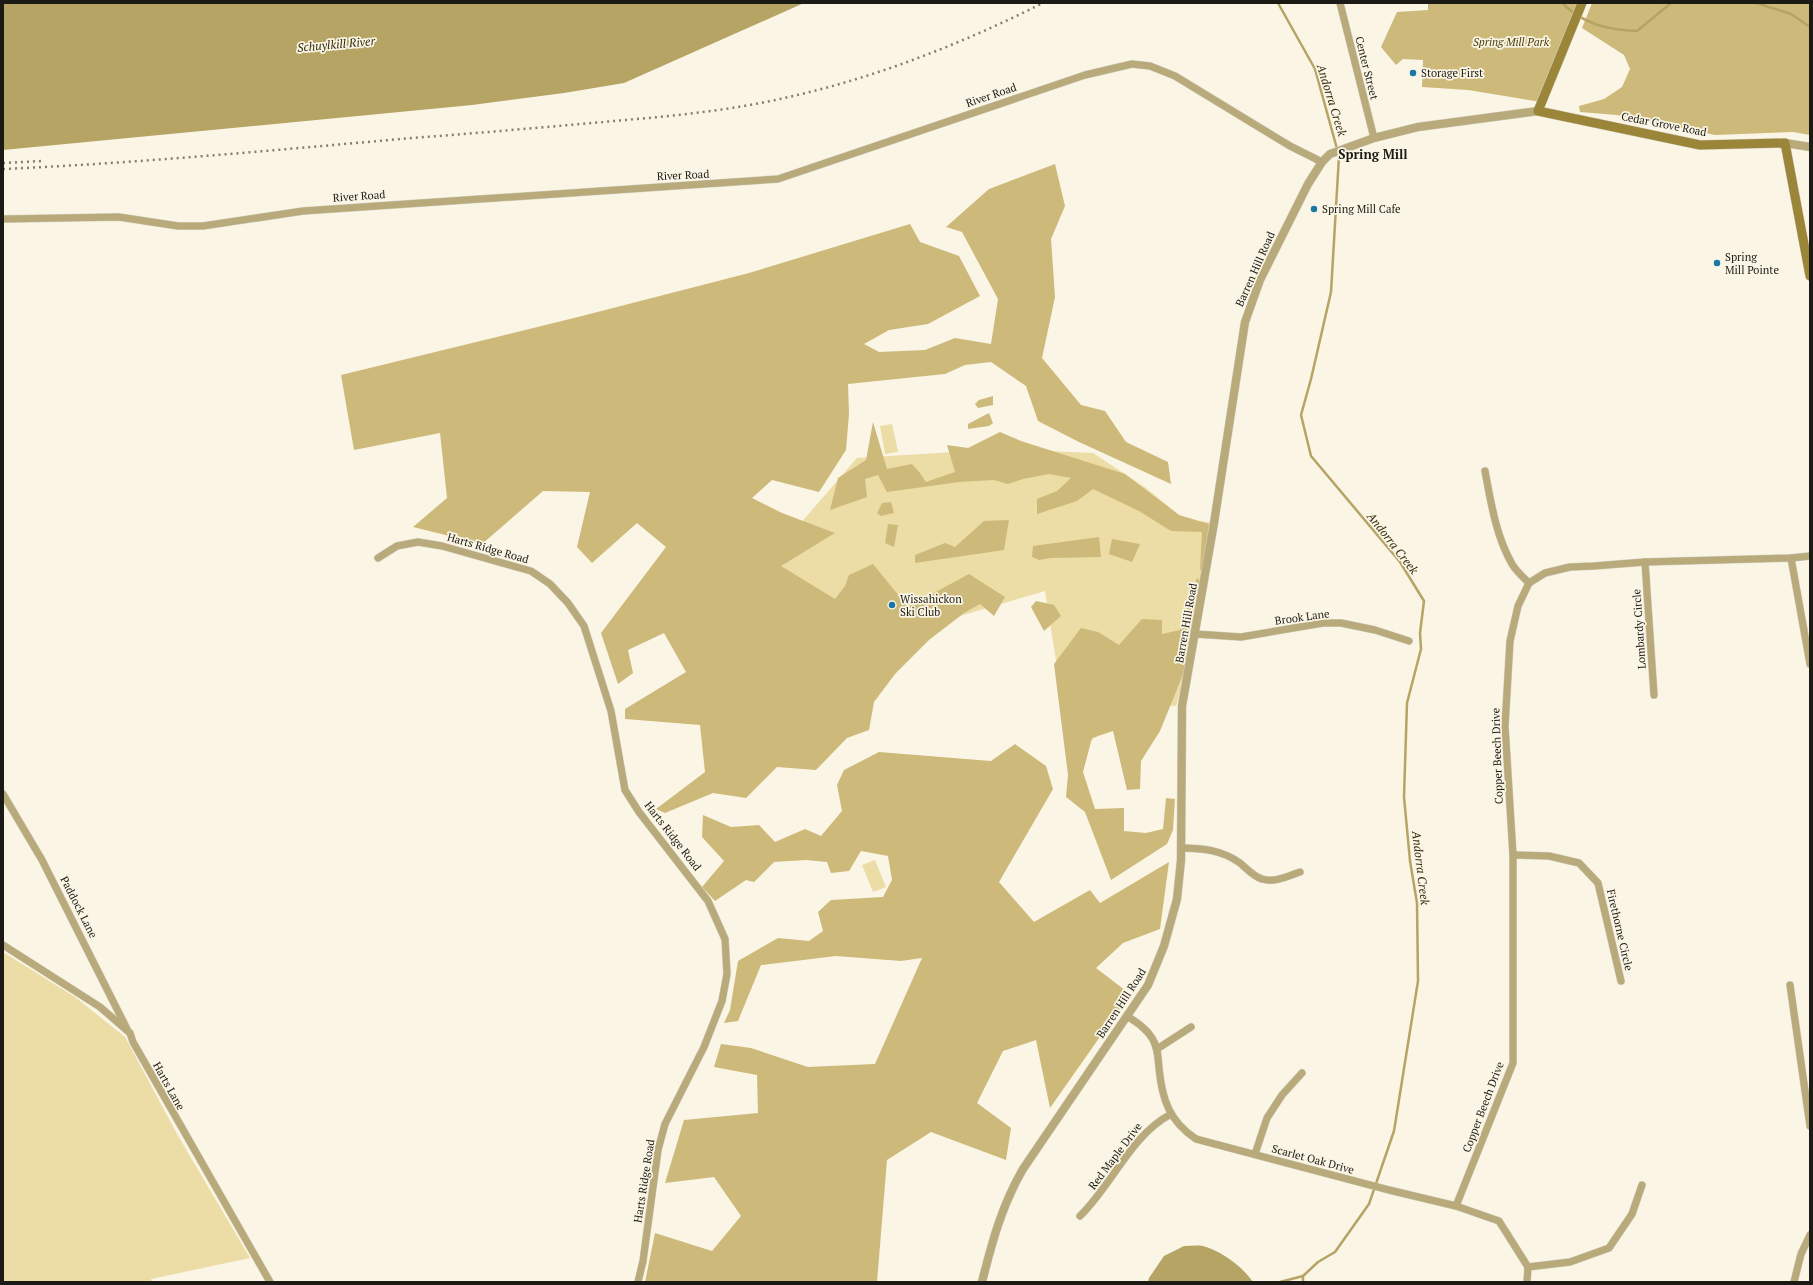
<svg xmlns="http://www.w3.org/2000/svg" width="1813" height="1285" viewBox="0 0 1813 1285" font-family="'PT Serif',serif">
<rect width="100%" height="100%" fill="#faf5e5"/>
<g fill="#ecdca5">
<polygon points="892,424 898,452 885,454 880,426"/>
<polygon points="1003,449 1093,453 1146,488 1184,519 1214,523 1184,680 1176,706 1142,704 1071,755 1045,591 877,640 796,648 768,564 793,532 857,458"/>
<polygon points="875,860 886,887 873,892 862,865"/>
<polygon points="3,952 75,997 125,1037 177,1134 250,1258 151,1279 152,1282 3,1282"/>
</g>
<g fill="#cdba7a">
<polygon points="1428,3 1579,3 1541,102 1468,90 1422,87 1423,60 1403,59 1396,65 1381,47 1397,12 1428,10"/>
<polygon points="1592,3 1810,3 1810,135 1793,132 1715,135 1617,115 1580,112 1579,106 1604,99 1622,87 1630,69 1624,55 1582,28"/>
<polygon points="1055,164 1065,206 1051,239 1055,297 1042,358 1081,405 1105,411 1126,442 1168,462 1171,484 1079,442 1038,421 1026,386 991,362 965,365 945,374 848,384 849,414 846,450 819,492 772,480 752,498 782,513 835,533 781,566 835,599 845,586 849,575 873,564 908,607 969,574 1005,597 994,616 980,604 964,613 929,640 895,674 874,702 869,730 847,738 816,770 777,767 746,798 713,793 665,813 656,809 705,772 700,725 625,719 625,709 686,672 664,633 628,650 633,673 618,684 601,633 666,547 637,523 592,563 577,547 590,492 543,491 482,544 413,527 447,498 440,433 354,450 341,375 578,317 749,273 910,224 920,242 959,256 980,296 928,324 889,330 864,344 879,352 925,350 955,338 991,344 998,299 962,232 946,227 989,189"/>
<polygon points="993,396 993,405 978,408 975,404 979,400"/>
<polygon points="989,413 993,423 989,426 968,429 968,424"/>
<polygon points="873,422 887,469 912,464 920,473 926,482 955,472 947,445 968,448 1000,432 1021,441 1125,474 1179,515 1209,524 1203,570 1200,570 1202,532 1171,531 1139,511 1093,489 1077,501 1037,514 1037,499 1057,491 1071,478 1049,474 1023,479 1008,484 994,480 959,482 887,492 878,475 865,479 867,497 830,510 838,478 866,460"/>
<polygon points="891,502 894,513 881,516 877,513 882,503"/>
<polygon points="1009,520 1004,550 915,563 915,555 945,543 955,547 984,521"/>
<polygon points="888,524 898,525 894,547 885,543"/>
<polygon points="1099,537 1101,557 1051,558 1039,560 1032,557 1033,546"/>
<polygon points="1112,539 1140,544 1132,562 1109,554"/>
<polygon points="1197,578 1200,581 1184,672 1160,731 1141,761 1140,789 1127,790 1113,731 1092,738 1083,772 1095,809 1124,808 1124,831 1146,833 1163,829 1166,798 1175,799 1173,830 1167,844 1111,880 1085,812 1066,797 1068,775 1054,664 1081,628 1098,632 1119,645 1142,619 1162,620 1162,634 1180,630"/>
<polygon points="1036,601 1054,605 1061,616 1044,631 1031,607"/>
<polygon points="1015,744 1046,766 1053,789 999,882 1034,922 1090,890 1100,903 1169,862 1160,929 1123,943 1096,968 1130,994 1050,1108 1036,1040 1003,1051 977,1103 1011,1128 1006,1160 931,1132 887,1160 877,1282 645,1282 655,1233 712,1251 741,1216 714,1177 665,1183 684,1120 758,1113 757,1075 714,1067 721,1044 751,1048 808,1067 875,1064 922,958 901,961 836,956 761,965 738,1021 724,1023 730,1010 738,961 778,938 809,941 823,931 818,912 831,900 883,897 892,880 888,856 861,851 849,871 831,873 827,862 806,860 774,862 754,882 746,880 715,901 702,887 724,861 702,837 703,815 731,827 759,825 775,842 805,829 821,836 842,811 837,785 844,770 879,752 991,761"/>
</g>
<g fill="#b6a464">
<polygon points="3,3 804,3 624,83 564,93 472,105 3,150"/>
<path d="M1184 1246C1190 1246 1197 1245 1203 1246 1221 1251 1242 1266 1253 1282H1148L1149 1278 1164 1256Z"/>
</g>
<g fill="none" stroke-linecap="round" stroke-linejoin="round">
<g stroke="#b6a464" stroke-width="2.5">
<polyline points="1278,3 1315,69 1339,156 1331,292 1311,379 1301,415 1311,456 1400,562 1424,601 1420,633 1421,649 1407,703 1404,797 1410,861 1417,903 1418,981 1394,1131 1369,1204 1335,1252 1318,1262 1303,1276 1303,1282"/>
<path d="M1562 3C1583 24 1608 30 1637 31L1671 3"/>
<polyline points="1756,3 1791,14 1810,27"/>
<polyline points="1280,1282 1303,1276"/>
</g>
<defs>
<g id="minor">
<polyline points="1340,3 1374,138"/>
<polyline points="3,219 119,217 178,226 203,226 303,211 778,179 1085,75 1132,64 1150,66 1175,76 1290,146 1322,162"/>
<path d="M1485 471C1491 503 1496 536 1512 564 1516 571 1523 577 1529 583"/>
<polyline points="378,558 397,546 418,542 442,546 531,571 550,584 568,603 584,626 611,711 625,790 639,812 708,901 725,939 727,974 722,1001 704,1047 665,1124 658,1150 643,1261 638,1282"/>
<polyline points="1791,558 1810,664"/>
<polyline points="1645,562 1654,695"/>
<polyline points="1195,634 1241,637 1323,623 1341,623 1375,630 1409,641"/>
<polyline points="3,794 42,860 127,1029"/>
<path d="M1181 848C1202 848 1222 850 1240 863 1246 868 1254 877 1262 879 1275 883 1288 876 1300 872"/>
<polyline points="1513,855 1549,856 1579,863 1598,883 1621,981"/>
<polyline points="3,945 100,1007 130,1033 133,1042 270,1282"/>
<polyline points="1790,985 1810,1126"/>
<path d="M1127 1016C1136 1022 1146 1028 1152 1038 1158 1047 1158 1058 1159 1068 1162 1099 1169 1121 1196 1139L1389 1190 1456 1206 1499 1221 1528 1267 1527 1282"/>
<polyline points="1157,1049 1191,1027"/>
<polyline points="1255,1154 1267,1118 1282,1095 1302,1073"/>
<polyline points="1456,1206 1513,1063 1513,855 1505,726 1510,641 1518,606 1529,583 1545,573 1570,567 1594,566 1645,562 1791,558 1810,556"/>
<path d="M1080 1216C1113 1184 1130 1136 1171 1114"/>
<polyline points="1528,1267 1570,1262 1609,1248 1632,1214 1642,1185"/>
<polyline points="1794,1282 1801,1254 1810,1235"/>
</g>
<g id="tertiary">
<polyline points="1785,143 1810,147"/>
<path d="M982 1282C992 1242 1002 1205 1023 1169L1148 985 1164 946 1177 899 1181 860 1182 706 1214 523 1245 322 1260 280 1308 184 1322 162 1330 154 1374 138 1418 127 1538 111"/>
</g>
<polyline id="secondary" points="1582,3 1538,111 1700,145 1785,143 1810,276"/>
</defs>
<use href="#minor" stroke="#d6d2c4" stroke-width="8"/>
<use href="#tertiary" stroke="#d6d2c4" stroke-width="9"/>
<use href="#secondary" stroke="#d6d2c4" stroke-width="10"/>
<use href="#minor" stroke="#b8aa7b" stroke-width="7"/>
<use href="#tertiary" stroke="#b8aa7b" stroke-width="8"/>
<use href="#secondary" stroke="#9a8538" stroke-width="9"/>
<g stroke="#827e74" stroke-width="2.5" stroke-dasharray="2 4" stroke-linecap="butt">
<polyline points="3,163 42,161"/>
<path d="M3 169C140 163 276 150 412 138 480 133 547 127 614 121 674 116 735 110 793 96 880 76 963 43 1043 3"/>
</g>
</g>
<g fill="#1878a5" stroke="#faf5e5" stroke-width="1.5">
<circle cx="1413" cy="73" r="4"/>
<circle cx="1314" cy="209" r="4"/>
<circle cx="1717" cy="263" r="4"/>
<circle cx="892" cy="605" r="4"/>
</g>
<g text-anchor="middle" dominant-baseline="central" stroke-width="3.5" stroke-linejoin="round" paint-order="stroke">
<g font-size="11" font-style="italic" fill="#493b05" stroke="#faf5e5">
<text x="1511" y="42">Spring Mill Park</text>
</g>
<g font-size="11" fill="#1c1a14" stroke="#faf5e5">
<text transform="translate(1367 68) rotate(76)">Center Street</text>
<text transform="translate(991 95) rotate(-19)">River Road</text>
<text transform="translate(1664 124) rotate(11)">Cedar Grove Road</text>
<text transform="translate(683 175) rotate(-3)">River Road</text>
<text transform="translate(359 196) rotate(-4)">River Road</text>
<text transform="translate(1255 269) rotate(-66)">Barren Hill Road</text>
<text transform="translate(488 548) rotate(16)">Harts Ridge Road</text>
<text transform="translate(1302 617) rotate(-8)">Brook Lane</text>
<text transform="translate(1186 623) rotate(-80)">Barren Hill Road</text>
<text transform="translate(1639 629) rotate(-94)">Lombardy Circle</text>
<text transform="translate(1497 756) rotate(-92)">Copper Beech Drive</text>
<text transform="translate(673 836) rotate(52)">Harts Ridge Road</text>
<text transform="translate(79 907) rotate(63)">Paddock Lane</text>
<text transform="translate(1620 930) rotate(77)">Firethorne Circle</text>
<text transform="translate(1121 1003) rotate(-57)">Barren Hill Road</text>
<text transform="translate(169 1086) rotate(61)">Harts Lane</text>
<text transform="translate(1483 1107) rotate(-69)">Copper Beech Drive</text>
<text transform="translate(1115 1156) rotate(-53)">Red Maple Drive</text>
<text transform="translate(1313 1159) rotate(15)">Scarlet Oak Drive</text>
<text transform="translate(644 1181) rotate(-81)">Harts Ridge Road</text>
</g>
<g font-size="11" fill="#1c1a14" stroke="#faf5e5" text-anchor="start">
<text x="1421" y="73">Storage First</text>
<text x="1322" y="209">Spring Mill Cafe</text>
<text x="1725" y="257">Spring<tspan x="1725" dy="13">Mill Pointe</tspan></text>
<text x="900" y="599">Wissahickon<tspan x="900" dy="13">Ski Club</tspan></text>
</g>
<g font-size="12" font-style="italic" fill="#332b0d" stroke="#faf5e5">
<text transform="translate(336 44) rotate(-5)">Schuylkill River</text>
<text transform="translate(1332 100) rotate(73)">Andorra Creek</text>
<text transform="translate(1393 543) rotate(52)">Andorra Creek</text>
<text transform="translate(1421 868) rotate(83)">Andorra Creek</text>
</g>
<g font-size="13" font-weight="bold" fill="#1c1a14" stroke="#faf5e5">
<text x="1373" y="154">Spring Mill</text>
</g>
</g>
<rect width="1813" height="1285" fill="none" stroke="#1c1a14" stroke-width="8"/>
</svg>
